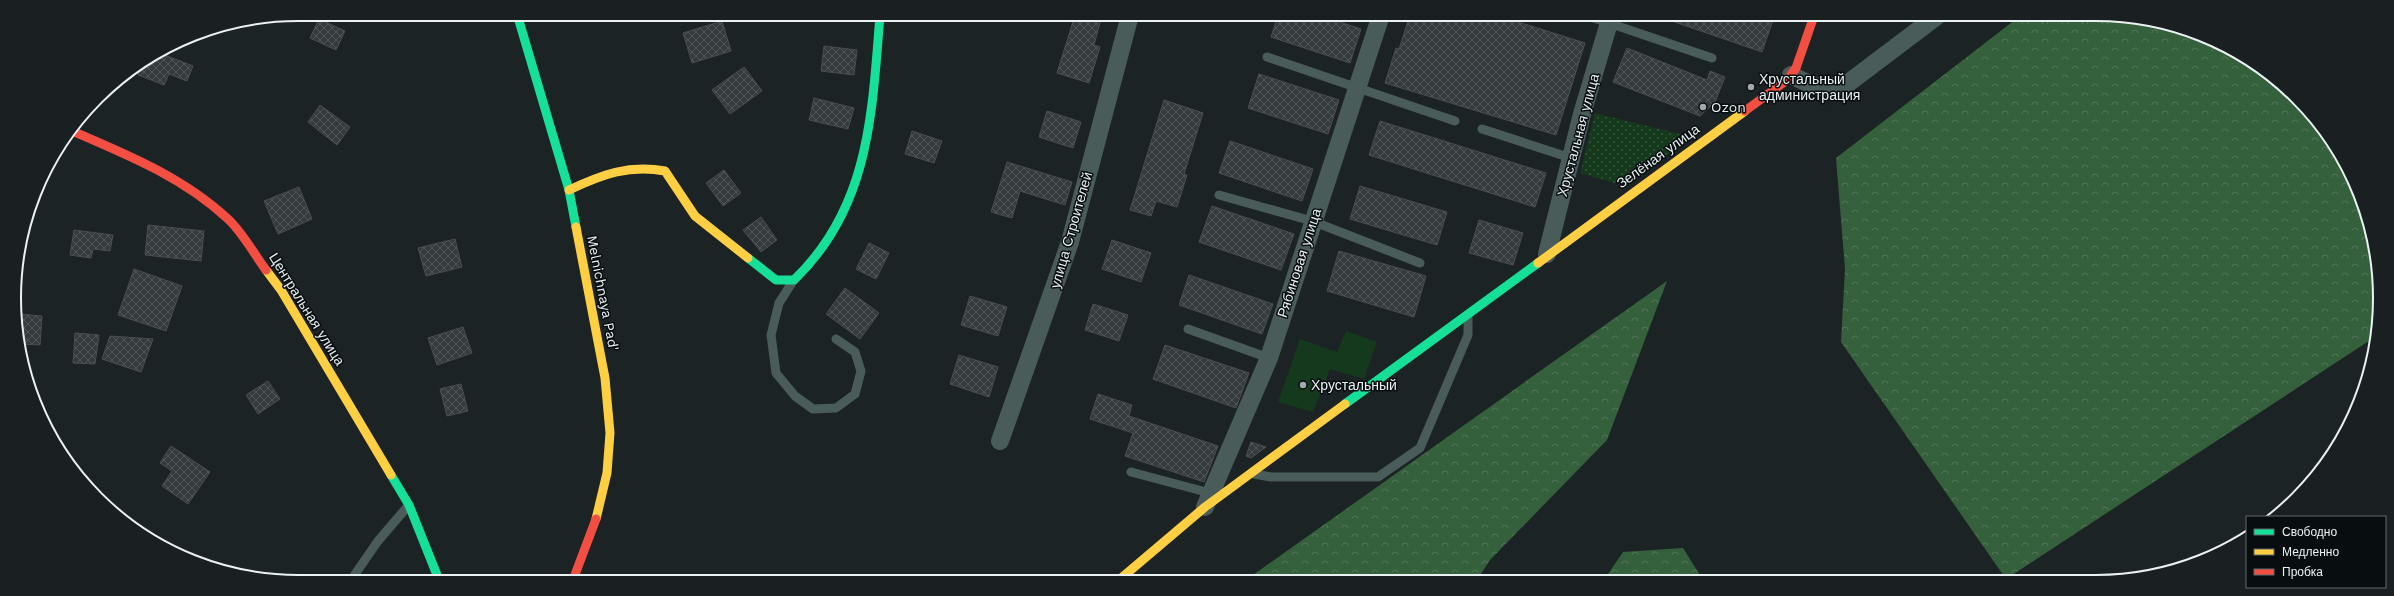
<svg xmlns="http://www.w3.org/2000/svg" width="2394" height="596" viewBox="0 0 2394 596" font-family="'Work Sans',sans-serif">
<defs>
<pattern id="grass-dots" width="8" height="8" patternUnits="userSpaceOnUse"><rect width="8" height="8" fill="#14391c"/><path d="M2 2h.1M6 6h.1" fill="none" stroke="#36563d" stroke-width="1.8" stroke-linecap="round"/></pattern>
<pattern id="forest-crowns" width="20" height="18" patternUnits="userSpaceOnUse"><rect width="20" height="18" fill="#34603b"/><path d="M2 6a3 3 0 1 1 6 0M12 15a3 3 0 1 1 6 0" fill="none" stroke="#527758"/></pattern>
<pattern id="building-cross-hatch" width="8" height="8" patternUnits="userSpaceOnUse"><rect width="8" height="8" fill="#353a3c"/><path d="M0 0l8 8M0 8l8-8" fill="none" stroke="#525759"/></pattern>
</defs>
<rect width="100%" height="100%" fill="#1c2324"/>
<polygon fill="url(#grass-dots)" points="1595,113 1692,137 1624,186 1580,173"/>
<g fill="url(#forest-crowns)">
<path d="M2020 16C2046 16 2072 16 2098 16 2110 16 2123 15 2135 17 2248 35 2337 113 2370 224 2381 260 2379 298 2378 335L2006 579 1841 342 1845 269 1836 158Z"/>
<polygon points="1667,281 1607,440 1490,560 1477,580 1246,580"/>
<polygon points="1683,548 1703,580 1604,580 1623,552"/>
</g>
<polygon fill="#14391c" points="1346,331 1377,342 1364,379 1330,369 1313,412 1278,402 1300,339 1337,352"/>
<g fill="url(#building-cross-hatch)" stroke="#4a4e51">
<polygon points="1075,15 1102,15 1094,45 1100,47 1089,83 1057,73"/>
<polygon points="1278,15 1318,15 1361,29 1350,63 1271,37"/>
<polygon points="1410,15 1499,16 1585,43 1556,135 1385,83 1396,48 1399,49"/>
<polygon points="1664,16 1761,16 1773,20 1762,52 1663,18"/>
<polygon points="319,19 345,31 336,50 310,38"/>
<polygon points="722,21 731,51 692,63 683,33"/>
<polygon points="824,46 857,50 854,75 821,71"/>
<polygon points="1627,48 1707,80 1710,71 1725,77 1715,102 1700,116 1613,82"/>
<polygon points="162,54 193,66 187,81 169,74 164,85 138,75 142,65 153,58 160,60"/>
<polygon points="744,67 762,91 730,114 712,90"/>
<polygon points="1259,74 1339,100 1328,134 1248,108"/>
<polygon points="814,98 854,108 848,129 809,120"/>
<polygon points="1164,100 1203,113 1184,174 1187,175 1177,207 1156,201 1151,216 1130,210"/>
<polygon points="320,105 350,127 337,145 308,122"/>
<polygon points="1047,111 1081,122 1073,148 1039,137"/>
<polygon points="1380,121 1546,173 1535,207 1369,155"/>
<polygon points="912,131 942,141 934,163 905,154"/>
<polygon points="1230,141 1313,169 1302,201 1219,173"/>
<polygon points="1007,162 1072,182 1065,205 1020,191 1012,218 991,212"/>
<polygon points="724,170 741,193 723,206 706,183"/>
<polygon points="1360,186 1447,212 1437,245 1350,219"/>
<polygon points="299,187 312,219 278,234 264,201"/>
<polygon points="1212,206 1294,234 1281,270 1199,242"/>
<polygon points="761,217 777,240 761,252 743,230"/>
<polygon points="1479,220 1523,233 1513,265 1469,253"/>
<polygon points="148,225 204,231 201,261 145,255"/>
<polygon points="74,230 113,235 110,251 93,249 91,258 70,255"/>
<polygon points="455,239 462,267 426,276 418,248"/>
<polygon points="1112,240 1151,253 1141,282 1102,269"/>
<polygon points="869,243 889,253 876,279 856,269"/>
<polygon points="1339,251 1426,276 1414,317 1327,291"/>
<polygon points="134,269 182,286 166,331 118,315"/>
<polygon points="1189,275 1273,304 1262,334 1179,305"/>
<polygon points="845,288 879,313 860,339 826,314"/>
<polygon points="970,296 1007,307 998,336 961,325"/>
<polygon points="1093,304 1128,315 1119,341 1085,330"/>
<polygon points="18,314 42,316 40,345 21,344"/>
<polygon points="463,327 472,353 437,365 428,338"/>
<polygon points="75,333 99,335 95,364 73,363"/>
<polygon points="110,336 153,339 141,372 102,359"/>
<polygon points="1165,345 1249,373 1236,408 1153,379"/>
<polygon points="959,355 998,367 989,397 950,384"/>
<polygon points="268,381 280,399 258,414 246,395"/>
<polygon points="461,384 468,411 447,416 440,389"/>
<polygon points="1098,394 1132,405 1129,416 1218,446 1204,482 1125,456 1133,433 1090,419"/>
<polygon points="1251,442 1266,447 1251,458 1246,456"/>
<polygon points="171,446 210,472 188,504 162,486 172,471 160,463"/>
</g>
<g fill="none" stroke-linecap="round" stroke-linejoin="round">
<g stroke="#4a5c5a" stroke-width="9">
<polyline points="1588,16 1712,58"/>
<polyline points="1267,57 1455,121"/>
<polyline points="1482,129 1571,158"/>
<polyline points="1219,195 1312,221 1420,263"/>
<polyline points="793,281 779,303 771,335 776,373 795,396 813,409 836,408 855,394 861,371 855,352 836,339"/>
<polyline points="1188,329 1269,358"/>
<polyline points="28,382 29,385"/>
<polyline points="1131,472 1210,493"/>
<polyline points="1254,474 1271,477 1378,477 1420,448 1468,335 1468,316"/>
<polyline points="351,580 378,541 408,506"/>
</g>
<g stroke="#4a5c5a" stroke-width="18">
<path d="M1791 75C1814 87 1821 91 1847 84L1937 16"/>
<polyline points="1547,254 1582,114 1611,16"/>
<polyline points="1000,441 1070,242 1130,15"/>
<polyline points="1205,507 1269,358 1381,15"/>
</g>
<g stroke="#16e098" stroke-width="9">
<polyline points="517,14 569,190 576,227"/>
<path d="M748 258 776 280H794C870 207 872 113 880 15"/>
<polyline points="1345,404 1538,263"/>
<polyline points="391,475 409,505 439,580"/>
</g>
<g stroke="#ffcf43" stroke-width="9">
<path d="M569 190C601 175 629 164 665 171L695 216 748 258"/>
<polyline points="576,227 605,378 610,433 607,473 596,519"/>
<polyline points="1538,263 1745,111"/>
<polyline points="266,270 281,290 391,475"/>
<polyline points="1119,580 1205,507 1345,404"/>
</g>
<g stroke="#f24e42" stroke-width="9">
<polyline points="1745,111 1787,80 1796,68 1814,16"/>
<path d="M70 130C126 154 183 177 228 219 243 233 254 254 266 270"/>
<polyline points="573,580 596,519"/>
</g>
</g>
<g fill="#a2aaab" stroke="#080d0f" stroke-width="1.5">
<circle cx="1751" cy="87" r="4"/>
<circle cx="1703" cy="107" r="4"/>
<circle cx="1303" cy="385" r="4"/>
</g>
<g text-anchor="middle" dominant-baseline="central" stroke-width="3" stroke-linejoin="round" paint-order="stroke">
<g font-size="14" fill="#eaf2f3" stroke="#080d0f" text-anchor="start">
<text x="1759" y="79">Хрустальный<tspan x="1759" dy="16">администрация</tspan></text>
<text x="1711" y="107">Ozon</text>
<text x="1311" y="385">Хрустальный</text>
</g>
<g font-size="14" fill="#eaf2f3" stroke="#080d0f">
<text transform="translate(1578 135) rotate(-75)">Хрустальная улица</text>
<text transform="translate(1658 156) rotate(-36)">Зелёная улица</text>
<text transform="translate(1071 230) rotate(-74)">улица Строителей</text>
<text transform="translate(1299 263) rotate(-72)">Рябиновая улица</text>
<text transform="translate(603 293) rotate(79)">Melnichnaya Pad'</text>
<text transform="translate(307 309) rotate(58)">Центральная улица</text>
</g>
</g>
<path d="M0 0H2394V596H0ZM298 21H2096A277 277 0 0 1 2373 298V298A277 277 0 0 1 2096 575H298A277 277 0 0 1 21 298V298A277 277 0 0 1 298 21Z" fill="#1a1f21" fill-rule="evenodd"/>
<path fill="none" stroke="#eaf2f3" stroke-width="2" d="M298 21H2096A277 277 0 0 1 2373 298V298A277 277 0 0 1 2096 575H298A277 277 0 0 1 21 298V298A277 277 0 0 1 298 21Z"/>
<rect x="2246" y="516" width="140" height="72" fill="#080d0f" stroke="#62696a"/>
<rect x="2254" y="529" width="20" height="6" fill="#16e098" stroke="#62696a"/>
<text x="2282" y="536" font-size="12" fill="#eaf2f3">Свободно</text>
<rect x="2254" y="549" width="20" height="6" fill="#ffcf43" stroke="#62696a"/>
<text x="2282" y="556" font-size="12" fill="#eaf2f3">Медленно</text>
<rect x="2254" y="569" width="20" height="6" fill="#f24e42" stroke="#62696a"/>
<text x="2282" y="576" font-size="12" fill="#eaf2f3">Пробка</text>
</svg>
